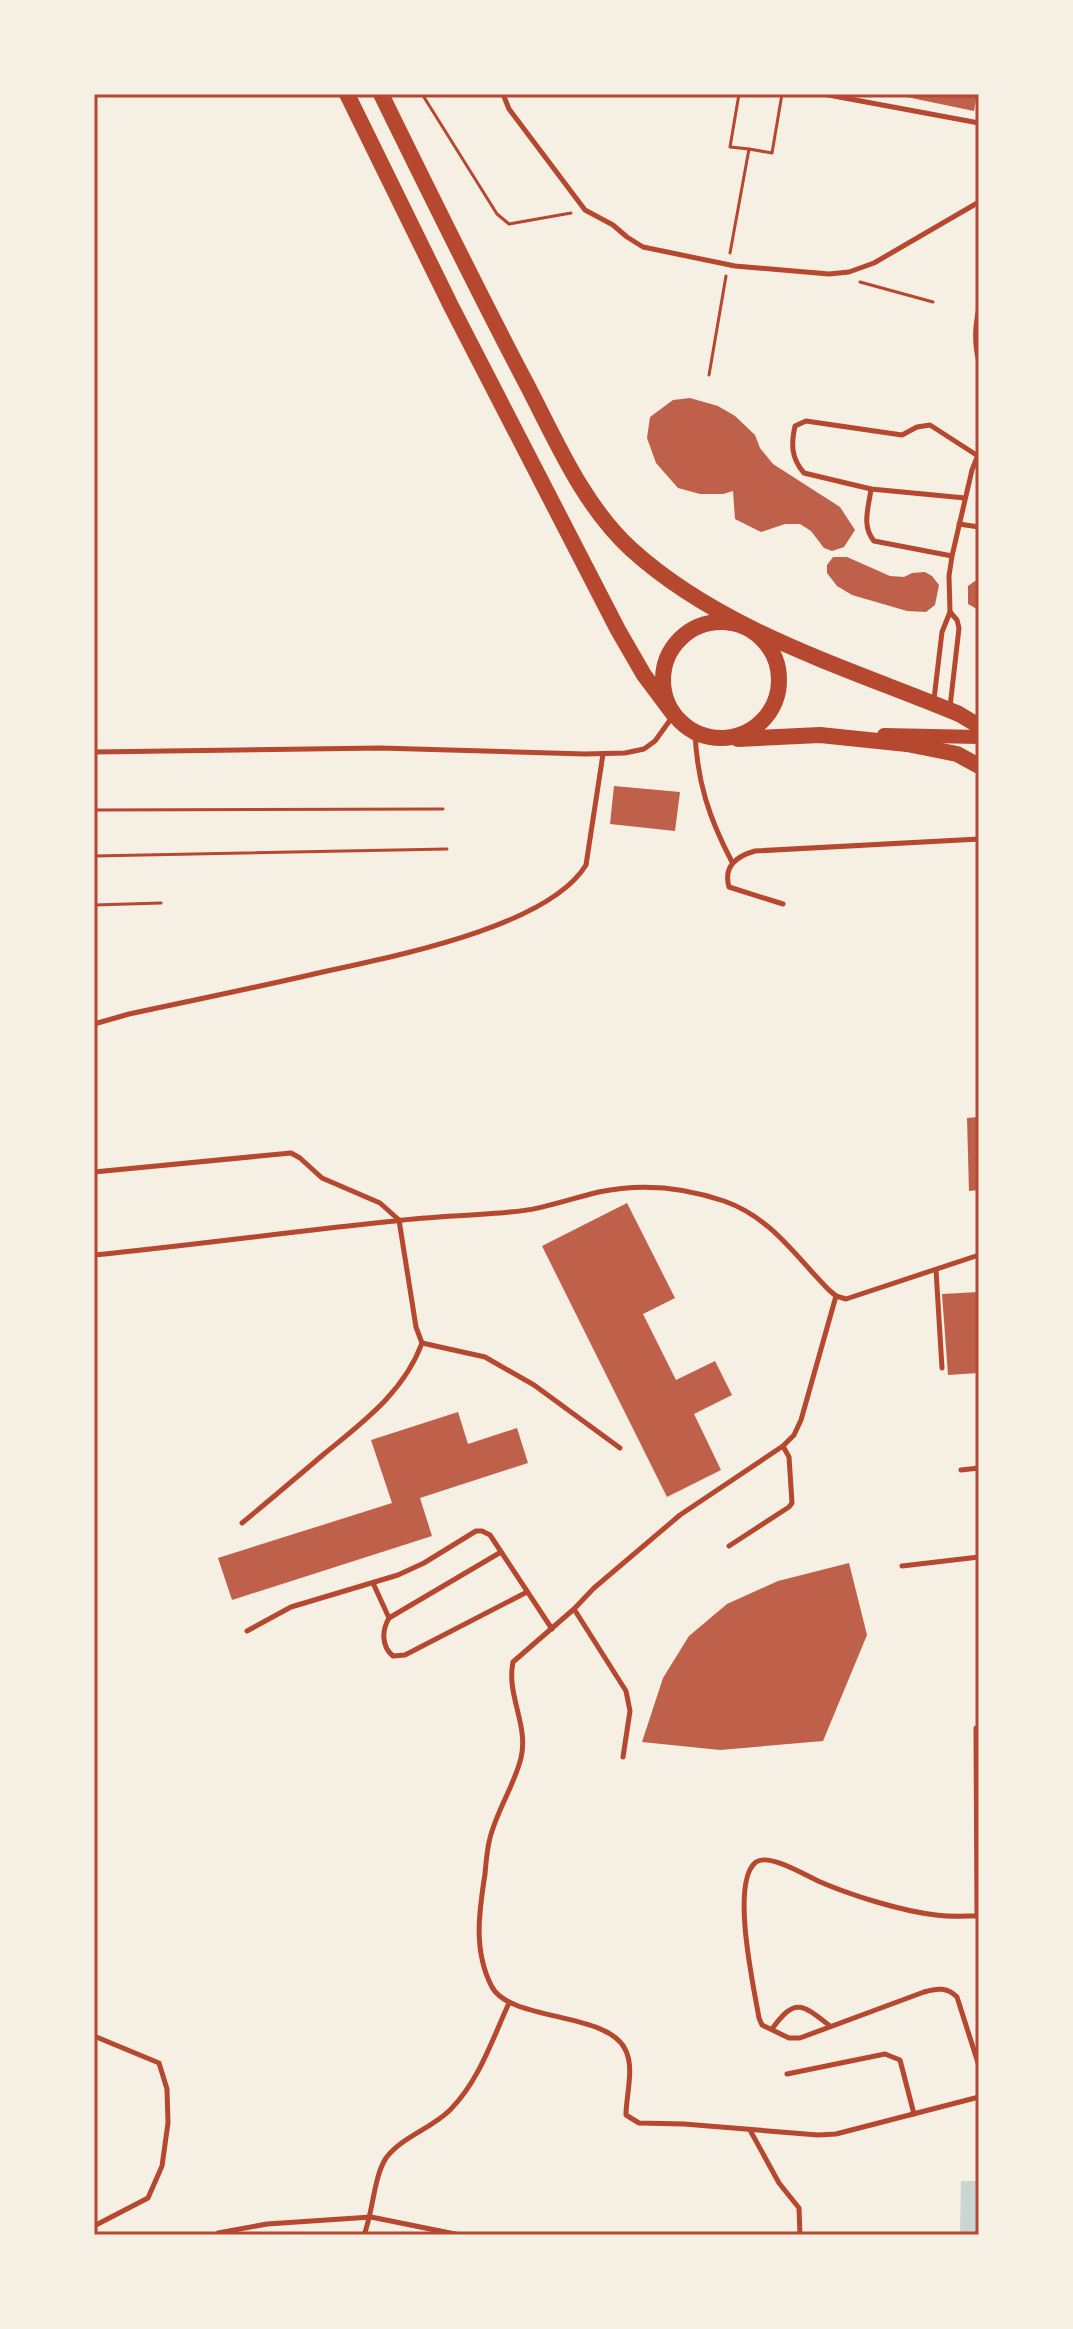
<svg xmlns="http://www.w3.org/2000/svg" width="1073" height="2329" viewBox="0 0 1073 2329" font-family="Jost,sans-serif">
<rect width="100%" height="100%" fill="#f6efe4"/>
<polygon fill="#c9d6d2" points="961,2181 979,2181 979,2235 960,2235"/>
<g fill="#bf614a">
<polygon points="892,94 977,94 974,111"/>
<polygon points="690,398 718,406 735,416 755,435 760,448 773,464 840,507 855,530 844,547 832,551 824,548 811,531 800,524 785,524 761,532 735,519 733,491 723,494 700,494 678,488 656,463 647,438 650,417 673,400"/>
<polygon points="833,557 847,557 890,576 904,577 912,573 925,572 932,576 939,585 935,605 926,612 907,611 852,595 837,586 827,573 827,565"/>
<polygon points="975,581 979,582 979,608 977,609 968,604 968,586"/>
<polygon points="614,786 680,792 675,831 610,824"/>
<polygon points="979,1117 979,1190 969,1191 967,1118"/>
<polygon points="627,1203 675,1298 643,1314 676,1380 715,1361 732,1395 694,1414 721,1470 667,1497 542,1246"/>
<polygon points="979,1292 979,1373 948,1375 942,1294"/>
<polygon points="458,1412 468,1444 517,1428 528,1463 420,1498 432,1536 232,1600 218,1558 392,1503 371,1440"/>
<polygon points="849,1563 867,1635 823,1741 720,1750 642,1742 663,1678 689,1636 727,1604 778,1581"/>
</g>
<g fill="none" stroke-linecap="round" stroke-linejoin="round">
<g stroke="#b5482f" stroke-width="3">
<polyline points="422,94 497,214 509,224 571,213"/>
<polyline points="739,94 730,147 749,149"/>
<polyline points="730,253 749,149 772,153 782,94"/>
<polyline points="860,282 933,302"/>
<polyline points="709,375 726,276"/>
<polyline points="94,810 443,809"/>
<polyline points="94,856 447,849"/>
<polyline points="94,905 161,903"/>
</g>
<g stroke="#b5482f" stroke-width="5">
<polyline points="503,94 509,109 585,210 613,225 627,237 643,247 735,266 829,274 849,272 874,263 979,202"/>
<polyline points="823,94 979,123"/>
<path d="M979 307C975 327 974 343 979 362"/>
<path d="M871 489C869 506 861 526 874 541L952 556"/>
<path d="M965 498 871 489 804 473C791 458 791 444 795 426L806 421 902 435 917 427 930 425 978 456"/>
<polyline points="959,524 979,527"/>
<polyline points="950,612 957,620 959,628 950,707"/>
<polyline points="934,699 942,632 950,612 949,576 952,556 972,470 978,455"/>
<path d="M695 732C697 782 709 818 732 862"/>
<polyline points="94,752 380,748 585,754 625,753 644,749 655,741 673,716"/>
<path d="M783 904 729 887C723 866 737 856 755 851L979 839"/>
<path d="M94 1024 129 1014C191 1001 253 988 314 974 384 958 547 929 586 865L603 754"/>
<polyline points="94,1172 291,1153 300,1158 322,1178 380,1203 399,1220 416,1327 422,1343 485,1357 534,1385 620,1448"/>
<path d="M94 1255C195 1245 295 1231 395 1221 433 1216 472 1216 510 1212 541 1210 569 1199 599 1192 641 1183 683 1187 724 1201 772 1218 795 1256 829 1290L836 1296 846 1299 979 1255"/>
<polyline points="936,1270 942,1368"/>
<path d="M836 1296 801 1420 794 1435 783 1446 680 1515 594 1588 574 1609 513 1662C506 1695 529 1725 521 1758 514 1786 497 1810 490 1838 487 1849 486 1862 485 1874 479 1912 473 1951 492 1987 510 2021 607 2012 625 2049 635 2067 626 2095 626 2115L639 2123 684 2124 818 2135 836 2134 979 2097"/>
<polyline points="961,1470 979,1468"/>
<path d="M242 1523C270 1500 297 1477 324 1454 363 1422 404 1392 422 1343"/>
<polyline points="729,1546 789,1507 792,1503 789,1457 783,1446"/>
<path d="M501 1552 389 1618C382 1630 381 1646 393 1656L405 1655 527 1592"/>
<polyline points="902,1566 979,1557"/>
<polyline points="373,1583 389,1618"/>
<polyline points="574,1609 626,1691 630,1711 623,1757"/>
<polyline points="247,1631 291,1607 398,1575 424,1563 476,1531 482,1531 490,1535 552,1629"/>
<polyline points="976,1728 977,1916"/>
<path d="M979 1916C965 1916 950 1917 936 1915 901 1911 850 1895 818 1881 805 1875 769 1853 756 1862 730 1882 754 1988 759 2018L762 2025 789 2038H800L924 1992C937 1988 947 1987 957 1997L979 2066"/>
<path d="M772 2029C795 1997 802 2004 830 2026"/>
<polyline points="94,2036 159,2063 167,2089 168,2123 162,2166 148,2198 94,2226"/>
<polyline points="787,2074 885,2054 900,2060 914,2114"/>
<polyline points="750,2130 779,2183 799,2208 800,2235"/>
<polyline points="218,2233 267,2224 371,2217 460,2235"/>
<path d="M364 2235C373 2212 374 2176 386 2158 403 2136 431 2129 450 2110 479 2081 492 2040 509 2003"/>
</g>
<polyline stroke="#b5482f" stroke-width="14" points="884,735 979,737"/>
<g stroke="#b5482f" stroke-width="16">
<polyline points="347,94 451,306 618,630 644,675 674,715"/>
<path d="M381 94C428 190 475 286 525 381 555 438 582 504 631 549 721 631 848 668 959 714L979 726"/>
<circle cx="721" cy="680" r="58"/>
<polyline points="738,739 820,735 907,744 957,754 979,766"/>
</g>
</g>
<rect width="1073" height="2329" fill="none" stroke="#f6efe4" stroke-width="192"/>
<rect x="96" y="96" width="881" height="2137" fill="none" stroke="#b5482f" stroke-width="3"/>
</svg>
